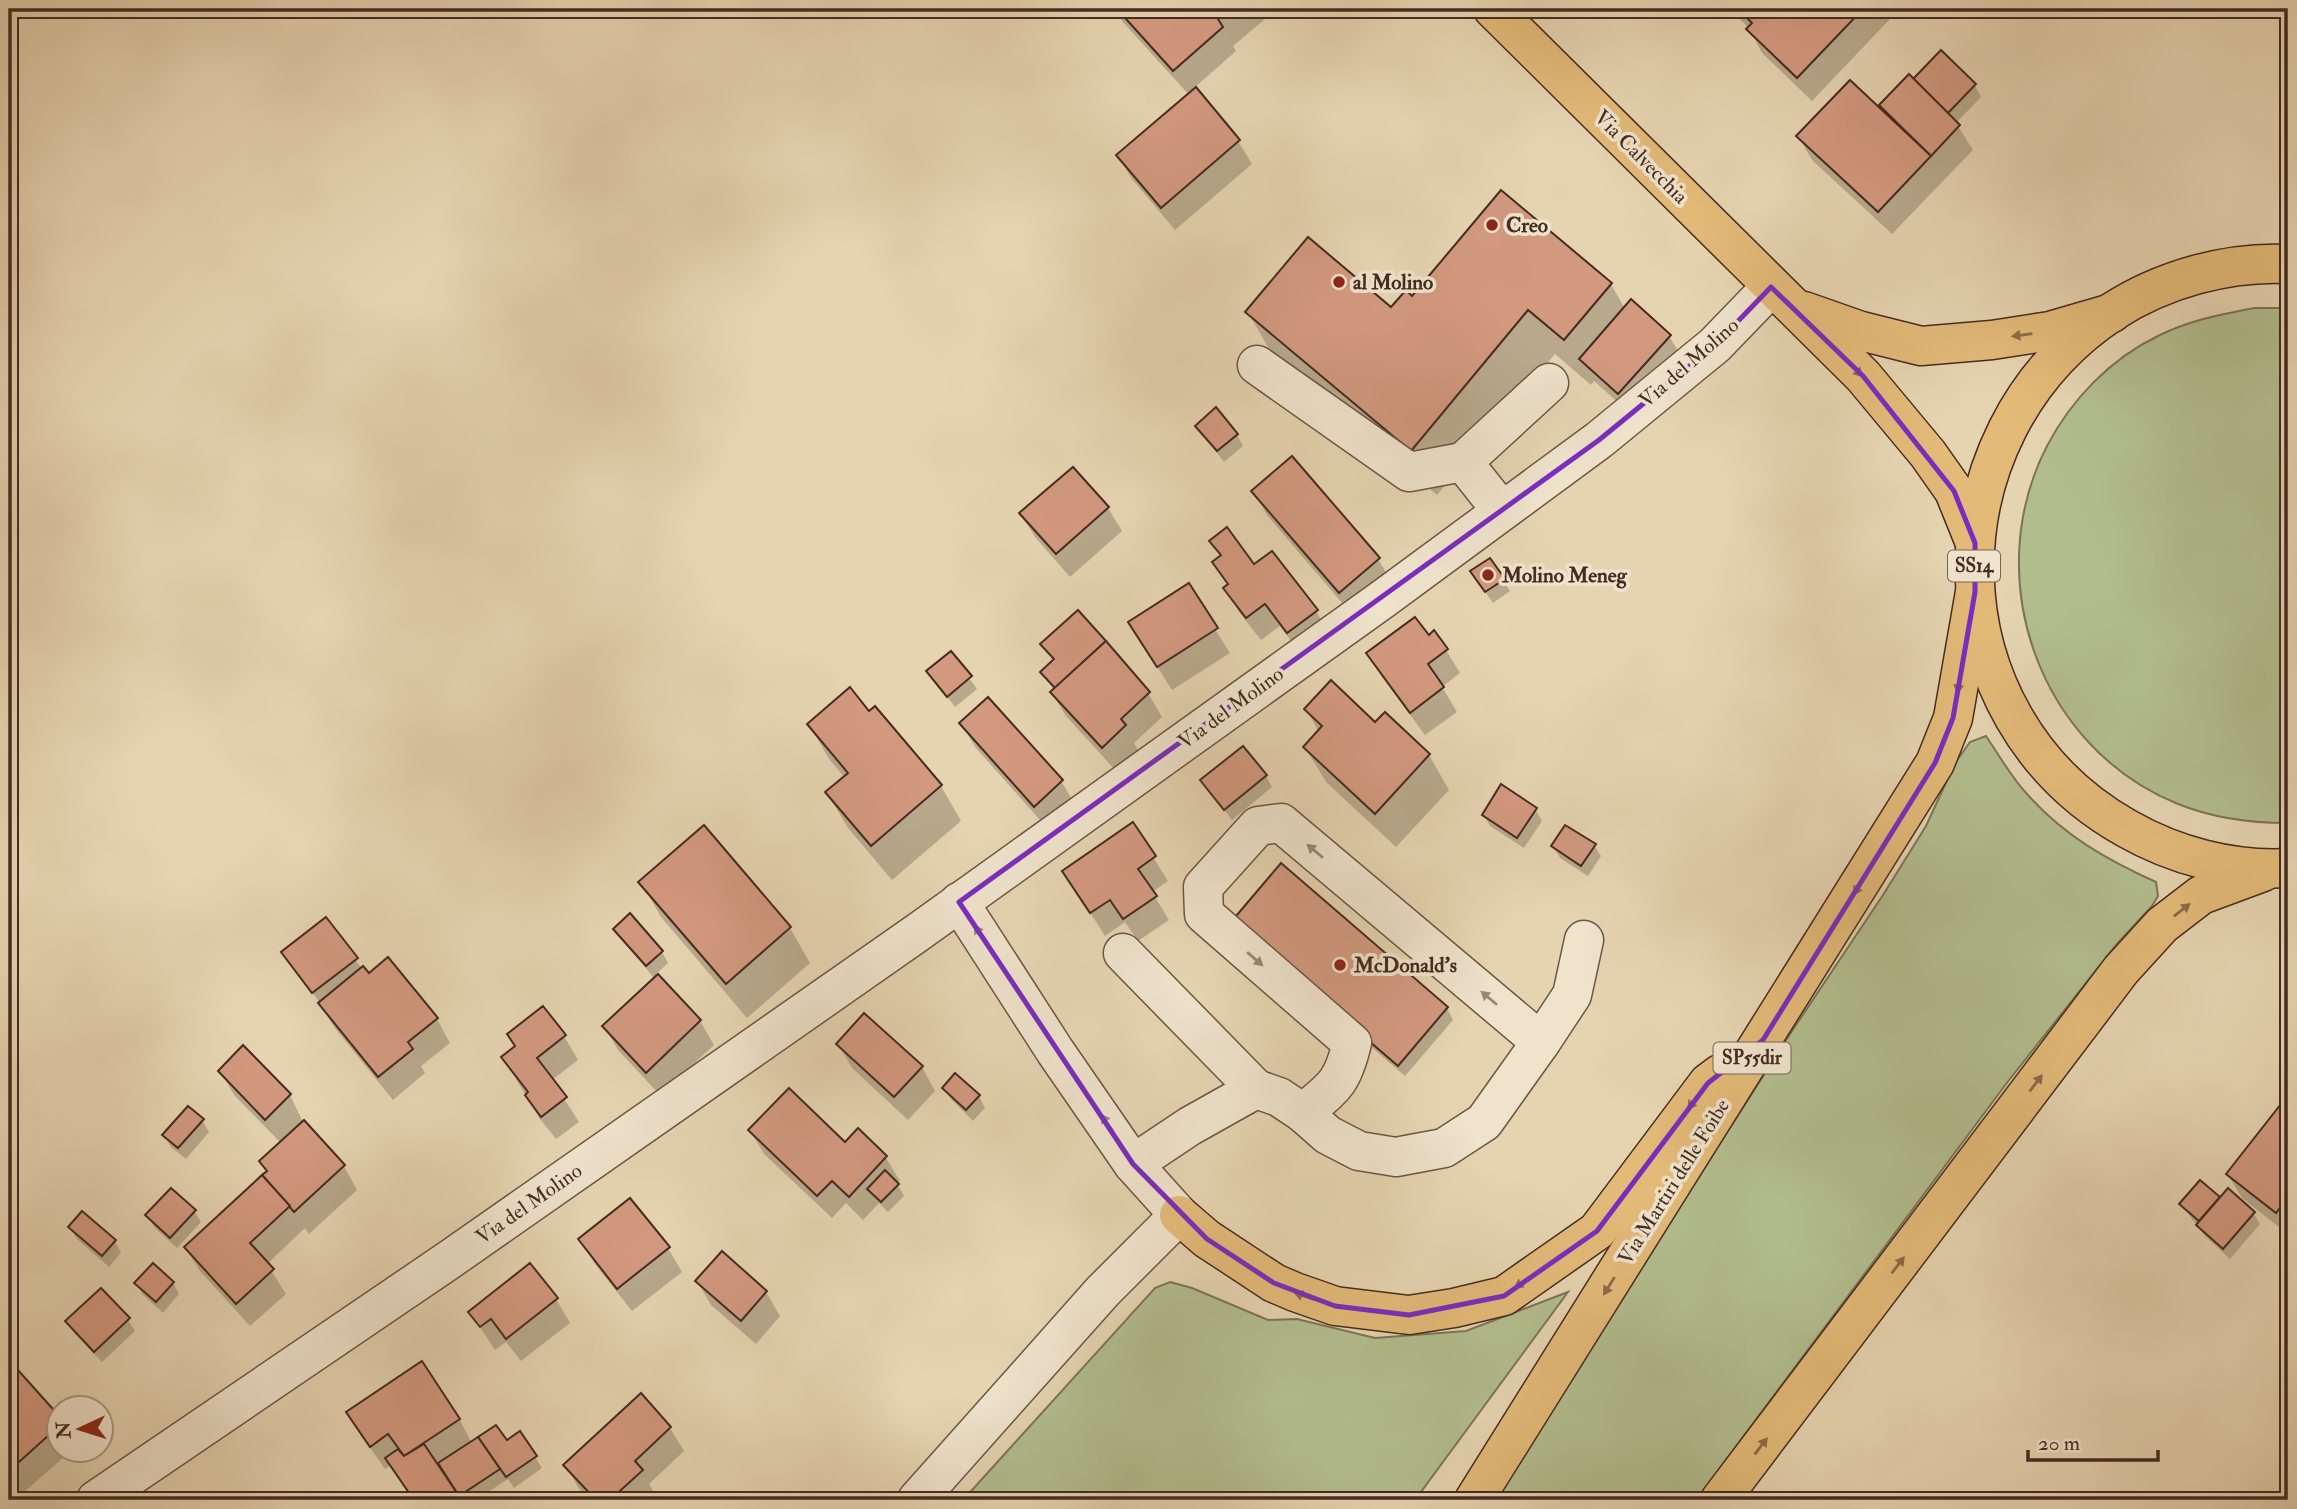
<svg xmlns="http://www.w3.org/2000/svg" width="2297" height="1509" viewBox="0 0 2297 1509" font-family="'IM FELL Double Pica',serif">
<rect width="100%" height="100%" fill="#e6d4b1"/>
<filter id="stains"><feTurbulence type="fractalNoise" baseFrequency=".00286" numOctaves="4"/><feColorMatrix values="0 0 0 0 .2 0 0 0 0 .09 0 0 0 0 .02 0 0 0 .5 -.17"/></filter>
<radialGradient id="worn" r=".72"><stop offset=".6" stop-color="#630" stop-opacity="0"/><stop offset="1" stop-color="#630" stop-opacity=".3"/></radialGradient>
<g fill="#b2bd8e" stroke="#7c7458" stroke-width="2">
<path d="M2254 308H2288L2287 823C2249 823 2213 818 2178 804 2039 748 1979 578 2047 446 2071 400 2110 359 2158 336 2190 320 2219 315 2254 308Z"/>
<path d="M1986 736C1999 755 2011 777 2027 794 2063 835 2107 860 2156 882L2158 896 2152 906 2116 945 2006 1084 1696 1500H1492L1790 1034 1883 895 1926 826 1955 763 1970 742Z"/>
<polygon points="1170,1282 1192,1288 1268,1320 1297,1319 1375,1338 1466,1331 1568,1292 1415,1500 963,1500 1155,1288"/>
</g>
<g fill="#0003" fill-rule="evenodd">
<polygon points="1115,9 1277,9 1233,46 1236,51 1194,88 1238,141 1252,164 1175,230 1132,179 1118,156 1189,95 1122,21"/>
<polygon points="1729,9 1884,9 1890,19 1812,101 1762,53 1749,28"/>
<polygon points="1941,52 1975,86 1981,97 1956,123 1973,150 1892,234 1812,160 1798,136 1850,82 1880,107 1909,77 1913,81"/>
<polygon points="1501,192 1611,284 1625,309 1669,336 1683,359 1633,416 1594,381 1591,385 1555,354 1437,495 1274,358 1248,312 1391,310 1412,298"/>
<polygon points="1197,426 1237,435 1243,446 1224,462"/>
<polygon points="1254,491 1378,559 1392,582 1353,616 1267,515"/>
<polygon points="1108,508 1122,531 1070,577 1035,537 1021,514"/>
<polygon points="1212,541 1254,566 1316,611 1330,635 1302,656 1280,626 1261,640 1239,612 1225,588 1228,586 1214,563 1221,557"/>
<polygon points="1503,580 1510,591 1493,603 1479,583"/>
<polygon points="1188,586 1230,653 1172,690 1144,646"/>
<polygon points="1428,637 1446,650 1460,673 1442,687 1457,712 1425,735 1382,677 1368,653"/>
<polygon points="1042,645 1148,693 1162,717 1134,743 1138,750 1116,771 1066,716 1052,693 1055,690 1042,672 1054,661"/>
<polygon points="951,653 977,689 955,707 928,671"/>
<polygon points="875,708 941,786 961,821 892,880 848,828 827,793 845,778 829,759 809,724 869,713"/>
<polygon points="1306,709 1375,725 1429,755 1449,790 1396,847 1326,782 1305,747 1319,732"/>
<polygon points="961,723 1061,781 1075,804 1048,829 975,747"/>
<polygon points="1266,776 1272,787 1232,820 1202,781"/>
<polygon points="1535,809 1542,821 1524,848 1490,826 1484,815"/>
<polygon points="1133,825 1168,881 1152,892 1169,920 1138,941 1125,922 1105,936 1064,871"/>
<polygon points="704,827 790,928 810,963 747,1018 661,917 641,882"/>
<polygon points="1594,845 1601,856 1588,876 1560,858 1553,846"/>
<polygon points="630,916 662,952 668,963 656,974 700,1021 714,1045 660,1095 618,1050 604,1026 655,979 622,940 616,929"/>
<polygon points="326,920 362,969 437,1019 450,1043 421,1066 425,1073 393,1100 334,1027 320,1003 283,953"/>
<polygon points="1240,934 1447,1008 1453,1020 1405,1076"/>
<polygon points="543,1008 564,1036 578,1060 552,1080 579,1122 556,1139 540,1119 503,1057 517,1047"/>
<polygon points="838,1044 922,1067 935,1091 908,1120 852,1068"/>
<polygon points="220,1071 290,1095 302,1120 344,1166 357,1190 309,1234 305,1228 267,1264 286,1294 250,1326 200,1271 186,1248 268,1173 261,1161 281,1143 234,1095"/>
<polygon points="944,1088 979,1096 985,1108 973,1121 951,1099"/>
<polygon points="2288,1098 2288,1234 2242,1198 2228,1175"/>
<polygon points="202,1120 209,1132 186,1159 171,1147 164,1135"/>
<polygon points="750,1130 845,1144 858,1131 886,1158 900,1181 897,1184 904,1196 888,1212 879,1203 863,1220 846,1203 832,1218 764,1154"/>
<polygon points="2200,1182 2220,1200 2253,1213 2260,1224 2230,1259 2205,1236 2181,1204"/>
<polygon points="194,1211 201,1222 177,1248 154,1227 148,1216"/>
<polygon points="82,1214 115,1241 121,1253 109,1267 77,1239 70,1228"/>
<polygon points="580,1239 668,1248 682,1272 632,1311 594,1263"/>
<polygon points="722,1253 766,1292 780,1316 756,1344 711,1305 697,1281"/>
<polygon points="136,1283 173,1283 179,1294 163,1313 143,1295"/>
<polygon points="556,1299 570,1323 521,1361 506,1342 495,1350 470,1312"/>
<polygon points="128,1320 135,1331 102,1362 74,1333 68,1321"/>
<polygon points="9,1362 60,1419 60,1450 72,1450 15,1500 9,1500"/>
<path d="M459 1419 472 1443 496 1427 506 1443 535 1457 542 1468 514 1488 508 1479 476 1500H413L391 1465 385 1469 362 1436ZM441 1465 450 1481 448 1482 438 1467Z"/>
<polygon points="670,1428 684,1451 649,1484 655,1494 649,1500 590,1500 579,1489 566,1465"/>
</g>
<g fill="#d3997f" stroke="#452b22" stroke-width="2">
<polygon points="1117,9 1197,9 1205,18 1213,11 1223,27 1173,71"/>
<polygon points="1738,9 1863,9 1797,78 1746,29 1752,23"/>
<polygon points="1941,50 1976,84 1948,113 1913,79"/>
<polygon points="1909,74 1960,125 1931,156 1879,105"/>
<polygon points="1850,80 1931,156 1878,212 1796,136"/>
<polygon points="1196,87 1240,140 1161,208 1116,155"/>
<polygon points="1501,190 1612,283 1564,340 1528,310 1411,451 1245,312 1308,237 1391,307 1406,290 1412,296"/>
<polygon points="1631,299 1671,335 1618,394 1579,359"/>
<polygon points="1216,407 1238,434 1217,451 1195,426"/>
<polygon points="1292,456 1380,558 1339,593 1251,491"/>
<polygon points="1073,467 1109,507 1056,554 1019,513"/>
<polygon points="1227,527 1254,564 1272,551 1318,610 1287,633 1265,604 1246,618 1223,588 1228,584 1212,562 1221,555 1209,541"/>
<polygon points="1490,558 1505,579 1485,592 1470,571"/>
<polygon points="1189,583 1218,628 1157,667 1128,622"/>
<polygon points="1078,610 1106,641 1055,688 1040,672 1054,659 1040,644"/>
<polygon points="1415,617 1429,635 1434,630 1448,649 1428,664 1444,687 1410,713 1366,653"/>
<polygon points="1106,641 1150,692 1121,719 1126,725 1102,748 1050,692"/>
<polygon points="951,651 972,676 947,697 926,671"/>
<polygon points="1331,680 1375,722 1385,712 1430,754 1375,814 1303,747 1322,726 1304,709"/>
<polygon points="850,687 869,711 875,706 942,785 871,846 825,792 848,773 807,724"/>
<polygon points="988,697 1063,780 1034,807 959,723"/>
<polygon points="1243,746 1267,775 1224,810 1200,780"/>
<polygon points="1501,784 1537,808 1517,838 1482,815"/>
<polygon points="1133,822 1156,856 1138,869 1157,896 1123,919 1110,900 1090,913 1062,871"/>
<polygon points="704,825 791,927 726,984 638,882"/>
<polygon points="1565,825 1596,844 1581,866 1551,846"/>
<polygon points="1281,863 1448,1007 1398,1066 1231,922"/>
<polygon points="630,913 663,951 646,966 613,929"/>
<polygon points="326,917 358,958 312,993 281,952"/>
<polygon points="388,957 438,1018 408,1042 413,1049 378,1077 318,1003 363,966 369,973"/>
<polygon points="658,974 701,1020 646,1073 602,1026"/>
<polygon points="543,1006 566,1035 537,1058 567,1097 541,1117 525,1095 528,1092 501,1057 515,1046 507,1034"/>
<polygon points="864,1013 923,1066 894,1097 836,1044"/>
<polygon points="243,1045 291,1094 265,1120 218,1071"/>
<polygon points="955,1073 980,1095 966,1110 942,1088"/>
<polygon points="789,1088 845,1142 858,1128 887,1156 849,1197 832,1181 817,1196 748,1130"/>
<polygon points="2288,1095 2288,1197 2276,1213 2226,1174"/>
<polygon points="188,1106 204,1119 178,1148 162,1135"/>
<polygon points="304,1120 345,1165 294,1212 262,1175 267,1171 259,1161"/>
<polygon points="885,1170 899,1184 881,1202 867,1189"/>
<polygon points="262,1175 290,1206 250,1243 274,1269 236,1304 184,1247"/>
<polygon points="2200,1180 2220,1197 2199,1221 2179,1204"/>
<polygon points="171,1188 196,1210 170,1238 145,1215"/>
<polygon points="2228,1188 2255,1212 2223,1249 2196,1225"/>
<polygon points="630,1198 670,1247 617,1289 578,1239"/>
<polygon points="82,1211 116,1240 102,1256 68,1227"/>
<polygon points="722,1251 767,1291 741,1321 695,1281"/>
<polygon points="153,1263 174,1282 156,1302 134,1283"/>
<polygon points="530,1263 558,1298 506,1339 491,1319 480,1327 468,1312"/>
<polygon points="101,1288 130,1318 94,1352 65,1321"/>
<polygon points="9,1360 60,1417 60,1425 9,1471"/>
<polygon points="422,1361 460,1419 404,1456 388,1434 370,1447 346,1412"/>
<polygon points="641,1393 671,1427 635,1461 643,1470 610,1500 596,1500 563,1465"/>
<polygon points="496,1425 507,1440 520,1431 537,1456 506,1477 478,1437"/>
<polygon points="478,1437 500,1469 459,1496 438,1463"/>
<polygon points="424,1444 459,1496 452,1500 414,1500 385,1458 398,1449 404,1456"/>
</g>
<g fill="none" stroke-linecap="round" stroke-linejoin="round">
<defs>
<g id="minor">
<polyline points="1257,365 1409,472 1463,462"/>
<polyline points="1502,511 1463,462 1549,383"/>
<polyline points="1123,953 1256,1089"/>
<path d="M1303 1113C1334 1087 1342 1084 1352 1043L1204 914 1203 887 1258 826 1281 823 1541 1042"/>
<polyline points="1133,1164 1190,1126 1256,1089 1279,1097 1303,1113 1328,1135 1359,1151 1396,1157 1444,1148 1484,1122 1541,1042 1572,995 1584,940"/>
<polyline points="96,1500 449,1260 917,933 1383,599 1599,440 1715,345 1771,287"/>
<polyline points="917,1500 1103,1291 1179,1215 1133,1164 1055,1051 959,902"/>
</g>
<g id="major">
<polyline points="1493,9 1863,376 1928,454 1954,491 1975,543"/>
<polyline points="1804,311 1861,331 1921,346 1992,340 2050,331 2112,313"/>
</g>
<g id="highway">
<path d="M2288 264C2228 261 2163 279 2112 312 1925 436 1928 716 2126 828 2175 856 2232 871 2288 868"/>
<polyline points="1179,1215 1207,1239 1274,1283 1295,1292 1335,1306 1409,1315 1454,1308 1504,1296 1597,1231 1708,1083 1720,1074"/>
<polyline points="1474,1500 1935,763 1953,718 1975,592"/>
<polyline points="1720,1500 2121,970 2162,925 2201,895 2263,872"/>
</g>
</defs>
<use href="#minor" stroke="#6d5546" stroke-width="41"/>
<use href="#major" stroke="#452b22" stroke-width="41"/>
<use href="#highway" stroke="#452b22" stroke-width="41"/>
<use href="#minor" stroke="#efe3cc" stroke-width="38"/>
<use href="#major" stroke="#e3ba78" stroke-width="38"/>
<use href="#highway" stroke="#e3ba78" stroke-width="38"/>
</g>
<defs><path id="oneway-solid" d="M-6-.8H1V-3.2L6.5 0L1 3.2V.8H-6Z" transform="scale(1.75)"/></defs>
<g fill="#8c6b49">
<use href="#oneway-solid" transform="translate(2022 335) rotate(172)"/>
<use href="#oneway-solid" transform="translate(1855 369) rotate(44)"/>
<use href="#oneway-solid" transform="translate(1959 683) rotate(100)"/>
<use href="#oneway-solid" transform="translate(1859 886) rotate(122)"/>
<use href="#oneway-solid" transform="translate(2182 910) rotate(-38)"/>
<use href="#oneway-solid" transform="translate(2036 1083) rotate(-53)"/>
<use href="#oneway-solid" transform="translate(1694 1101) rotate(127)"/>
<use href="#oneway-solid" transform="translate(1898 1265) rotate(-53)"/>
<use href="#oneway-solid" transform="translate(1523 1282) rotate(145)"/>
<use href="#oneway-solid" transform="translate(1609 1286) rotate(122)"/>
<use href="#oneway-solid" transform="translate(1304 1296) rotate(-161)"/>
<use href="#oneway-solid" transform="translate(1761 1446) rotate(-53)"/>
</g>
<g fill="#9a8777">
<use href="#oneway-solid" transform="translate(1315 851) rotate(-140)"/>
<use href="#oneway-solid" transform="translate(980 934) rotate(-123)"/>
<use href="#oneway-solid" transform="translate(1255 959) rotate(41)"/>
<use href="#oneway-solid" transform="translate(1489 998) rotate(-140)"/>
<use href="#oneway-solid" transform="translate(1107 1123) rotate(-125)"/>
</g>
<path fill="none" stroke="#7b2cbf" stroke-width="5" stroke-linejoin="round" d="M1771 287 1863 376 1954 491 1975 543V592L1953 718 1935 763 1763 1040 1708 1083 1597 1231 1504 1296 1409 1315 1335 1306 1274 1283 1207 1239 1133 1164 959 902 1599 440 1715 345Z"/>
<g fill="#8f2418" stroke="#efe3cc" stroke-width="2.5">
<circle cx="1492" cy="225" r="7"/>
<circle cx="1339" cy="282" r="7"/>
<circle cx="1488" cy="575" r="7"/>
<circle cx="1340" cy="965" r="7"/>
</g>
<g text-anchor="middle" dominant-baseline="central" stroke-width="7" stroke-linejoin="round" paint-order="stroke">
<g fill="#efe3cc" stroke="#786255" stroke-width="2">
<rect x="1948" y="550.5" width="52" height="31" rx="5"/>
<rect x="1713.5" y="1042.5" width="77" height="31" rx="5"/>
</g>
<g font-size="19" font-weight="bold" fill="#452b22">
<text x="1974" y="566">SS14</text>
<text x="1752" y="1058">SP55dir</text>
</g>
<g font-size="21" fill="#452b22" stroke="#efe3cc">
<text transform="translate(1641 157) rotate(45)">Via Calvecchia</text>
<text transform="translate(1689 363) rotate(-41)">Via del Molino</text>
<text transform="translate(1231 708) rotate(-36)">Via del Molino</text>
<text transform="translate(1674 1182) rotate(-58)">Via Martiri delle Foibe</text>
<text transform="translate(529 1204) rotate(-35)">Via del Molino</text>
</g>
<g font-size="21" font-weight="bold" fill="#452b22" stroke="#efe3cc" text-anchor="start">
<text x="1506" y="225">Creo</text>
<text x="1353" y="282">al Molino</text>
<text x="1502" y="575">Molino Meneg</text>
<text x="1354" y="965">McDonald's</text>
</g>
</g>
<rect width="2297" height="1509" fill="none" stroke="#e6d4b1" stroke-width="35"/>
<rect x="10" y="10" width="2276" height="1488" fill="none" stroke="#452b22" stroke-width="3.5"/>
<rect x="18" y="18" width="2262" height="1474" fill="none" stroke="#452b22" stroke-width="2"/>
<g transform="translate(80 1429) rotate(266)"><circle r="33" fill="#efe3cc" stroke="#ab9988" stroke-width="2"/>
<path d="M0-5L12 26L0 18L-12 26Z" fill="#8f2418"/>
<text y="-10" font-size="19" font-weight="bold" text-anchor="middle" fill="#452b22">N</text>
</g>
<path d="M2028 1450v10h130v-10" fill="none" stroke="#452b22" stroke-width="3.5"/>
<text x="2038" y="1450" font-size="21" fill="#452b22" stroke="#efe3cc" stroke-width="5" paint-order="stroke">20 m</text>
<rect width="100%" height="100%" filter="url(#stains)"/>
<rect width="100%" height="100%" fill="url(#worn)"/>
</svg>
